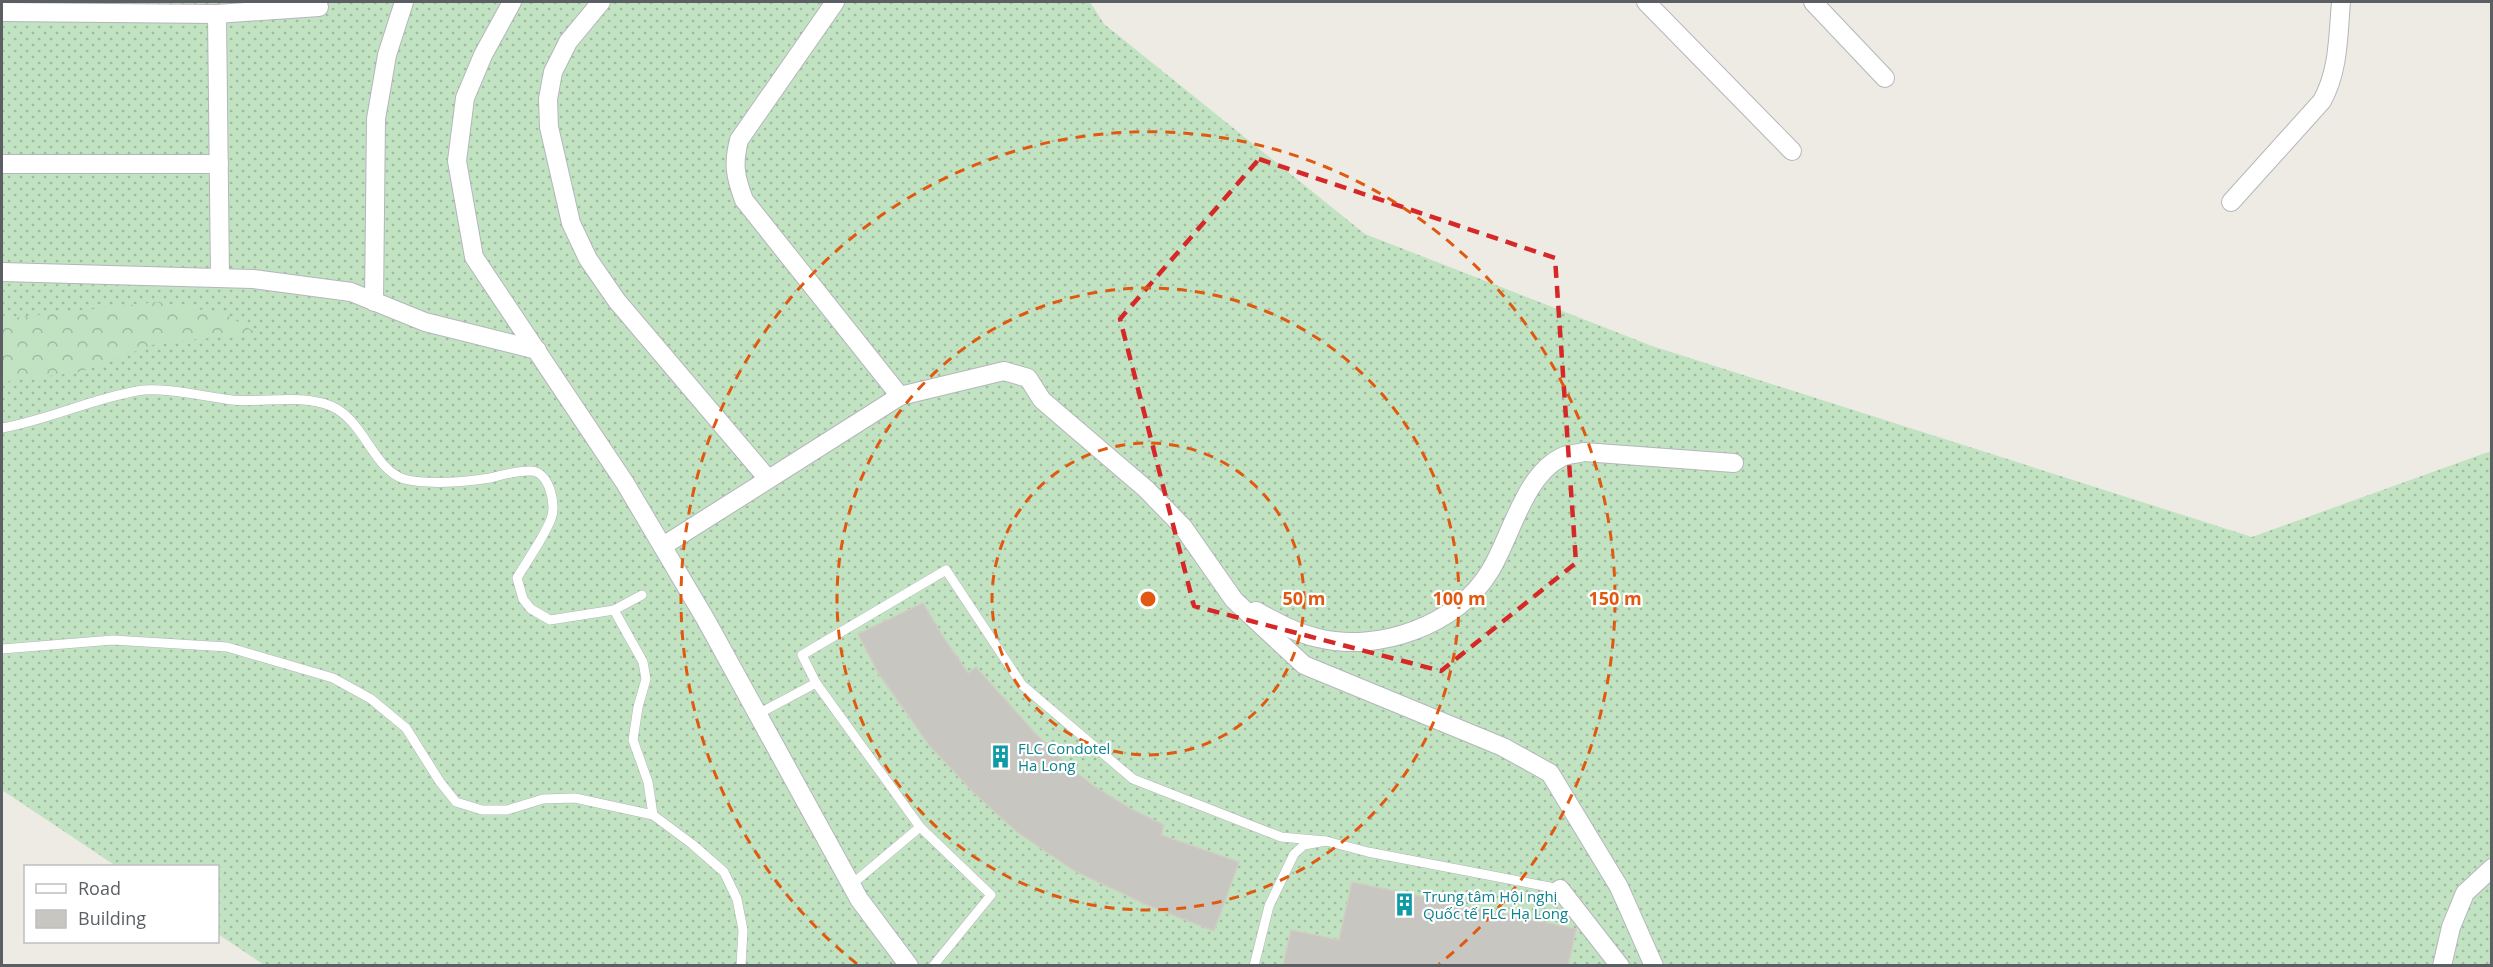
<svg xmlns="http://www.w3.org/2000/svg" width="2493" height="967" viewBox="0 0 2493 967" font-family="'Open Sans',sans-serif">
<defs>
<pattern id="grass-dots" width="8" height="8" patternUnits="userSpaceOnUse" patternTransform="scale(1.5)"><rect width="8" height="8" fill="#c1e3c2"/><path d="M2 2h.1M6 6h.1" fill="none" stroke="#a0bba1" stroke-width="1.8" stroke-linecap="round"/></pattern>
<pattern id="forest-crowns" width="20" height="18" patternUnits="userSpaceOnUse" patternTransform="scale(1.5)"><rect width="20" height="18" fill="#c1e3c2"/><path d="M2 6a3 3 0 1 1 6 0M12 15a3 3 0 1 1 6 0" fill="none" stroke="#a0bba1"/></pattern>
</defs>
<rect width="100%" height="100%" fill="#edebe3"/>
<polygon fill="url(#grass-dots)" points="2,2 1090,2 1104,24 1365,234 1652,346 2252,537 2491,451 2491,965 264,965 218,934 218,866 116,866 2,790"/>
<polygon fill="url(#forest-crowns)" points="158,302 225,314 258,334 161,342 79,372 2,382 2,319"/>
<g fill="#c8c6c0" stroke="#d1cdc2" stroke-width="1.5">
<polygon points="923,603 944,638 968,673 976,667 1035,733 1072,769 1095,787 1133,810 1164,825 1161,835 1239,862 1214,931 1147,905 1075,871 1017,832 972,791 929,745 879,674 858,634"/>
<polygon points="1352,882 1576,929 1568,966 1283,966 1291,930 1339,940"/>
</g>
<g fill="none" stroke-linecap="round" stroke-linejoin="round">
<defs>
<g id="lane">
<path d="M2 428C48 420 91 399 137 391 160 386 207 397 232 400 264 403 301 394 331 406 364 420 373 469 404 479 427 485 467 482 490 478 503 475 518 470 531 471 549 471 557 505 551 519 543 539 528 559 517 578L523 599 531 609 550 620 614 610 642 595"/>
<polyline points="614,610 643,662 646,679 638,707 633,740 648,782 653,815"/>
<polyline points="2,649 113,640 227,647 333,678 371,699 406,728 440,782 456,802 482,810 507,810 543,799 575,798 653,815 692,844 724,872 737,899 743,930 741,966"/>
<polyline points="816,683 920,827 851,885"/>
<polyline points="758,714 816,683 802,655 946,570 1022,685 1133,779 1281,837 1326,841"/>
<polyline points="920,827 991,895 933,966"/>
<polyline points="1254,966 1269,906 1294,854 1304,845 1326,841 1368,852 1560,889"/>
</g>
<g id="street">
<polyline points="512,2 483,55 465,98 457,161 474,257 625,483 706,620 859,899 909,966"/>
<polyline points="601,2 568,42 553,72 548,99 549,127 571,223 588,259 617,301 768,479"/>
<path d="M835 2 739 140C733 164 735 176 744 200L900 396"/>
<polyline points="1646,2 1792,151"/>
<polyline points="1813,2 1885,78"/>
<polyline points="2,12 217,14 319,7"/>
<polyline points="217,14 220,277"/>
<polyline points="2,164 219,164"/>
<path d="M2231 202 2322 101C2339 70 2338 36 2341 2"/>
<polyline points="2,272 253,279 351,292 425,322 537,350"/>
<polyline points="374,302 376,119 387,55 404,2"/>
<polyline points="663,546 900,396 1004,371 1028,378 1042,400 1146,489 1183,527 1234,600 1304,665 1503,747 1550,773 1619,887 1654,966"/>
<path d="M1256 611C1276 622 1296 633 1318 638 1378 653 1458 625 1490 571 1511 537 1524 475 1562 457 1568 454 1577 454 1584 452L1734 463"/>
<polyline points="1560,889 1620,966"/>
<polyline points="2442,966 2451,927 2465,893 2492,868"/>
</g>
</defs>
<use href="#lane" stroke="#b4b6ba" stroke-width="10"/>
<use href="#street" stroke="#b4b6ba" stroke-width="20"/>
<use href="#lane" stroke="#fff" stroke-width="9"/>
<use href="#street" stroke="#fff" stroke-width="18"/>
</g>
<path fill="none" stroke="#d62828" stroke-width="4.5" stroke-dasharray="12 8" stroke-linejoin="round" d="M1259 159 1555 258 1576 563 1441 671 1194 606 1120 319Z"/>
<g fill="none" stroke="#e15910" stroke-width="3" stroke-dasharray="10 8">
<circle cx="1148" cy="599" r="156"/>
<circle cx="1148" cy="599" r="311"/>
<path d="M857 964A467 467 0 1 1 1439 964"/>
</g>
<defs>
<symbol id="building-bare" viewBox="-9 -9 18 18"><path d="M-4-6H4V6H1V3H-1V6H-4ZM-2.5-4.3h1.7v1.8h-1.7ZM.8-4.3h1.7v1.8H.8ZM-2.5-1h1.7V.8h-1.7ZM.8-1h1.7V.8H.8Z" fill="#0f9aa8" stroke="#fff" stroke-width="2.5" paint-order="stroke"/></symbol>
</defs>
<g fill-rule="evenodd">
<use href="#building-bare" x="984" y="740" width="33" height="33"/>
<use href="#building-bare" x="1388" y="888" width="33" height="33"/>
</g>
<g text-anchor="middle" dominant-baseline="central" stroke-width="4.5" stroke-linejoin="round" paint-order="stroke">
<g font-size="15" fill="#0d838f" stroke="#fff" text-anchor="start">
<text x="1018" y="748">FLC Condotel<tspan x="1018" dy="17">Ha Long</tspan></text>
<text x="1423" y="896">Trung tâm Hội nghị<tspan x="1423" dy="17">Quốc tế FLC Hạ Long</tspan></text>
</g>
</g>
<circle cx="1148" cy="599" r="9" fill="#e15910" stroke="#fff" stroke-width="3"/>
<g font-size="18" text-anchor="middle" font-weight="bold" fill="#e15910" stroke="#fff" stroke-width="4.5" stroke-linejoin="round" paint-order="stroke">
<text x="1304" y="605">50 m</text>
<text x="1459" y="605">100 m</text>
<text x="1615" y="605">150 m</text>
</g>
<rect width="2493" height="967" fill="none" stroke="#5b5f63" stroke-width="6"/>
<rect x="24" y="865" width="195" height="78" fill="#ffffff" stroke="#bdbfc1" stroke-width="1.5"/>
<rect x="36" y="884" width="30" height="9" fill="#ffffff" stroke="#bdbfc1" stroke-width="1.5"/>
<text x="78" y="895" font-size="18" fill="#5b5f63">Road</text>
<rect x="36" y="910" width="30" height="18" fill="#c8c6c0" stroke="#bdbfc1" stroke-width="1.5"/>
<text x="78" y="925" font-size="18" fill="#5b5f63">Building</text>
</svg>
